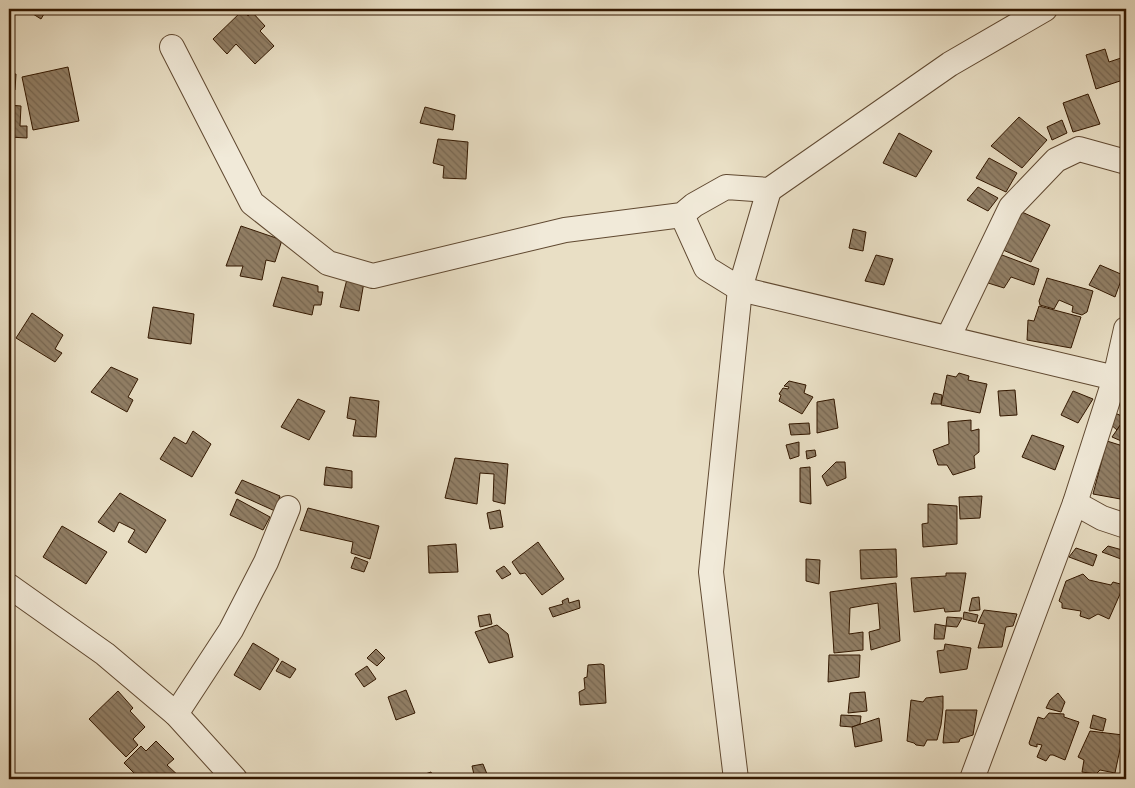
<svg xmlns="http://www.w3.org/2000/svg" width="1135" height="788" viewBox="0 0 1135 788" font-family="'IM FELL DW Pica',serif">
<defs>
<pattern id="building-back-hatch" width="6" height="6" patternUnits="userSpaceOnUse" patternTransform="scale(1.25)"><rect width="6" height="6" fill="#917f66"/><path d="M-1 5l2 2M0 0l6 6M5-1l2 2" fill="none" stroke="#776752"/></pattern>
</defs>
<rect width="100%" height="100%" fill="#e9dfc5"/>
<filter id="stains"><feTurbulence type="fractalNoise" baseFrequency=".004" numOctaves="4"/><feColorMatrix values="0 0 0 0 .2 0 0 0 0 .09 0 0 0 0 .02 0 0 0 .5 -.17"/></filter>
<radialGradient id="worn" r=".72"><stop offset=".6" stop-color="#630" stop-opacity="0"/><stop offset="1" stop-color="#630" stop-opacity=".3"/></radialGradient>
<g fill="url(#building-back-hatch)" stroke="#321700">
<polygon points="25,9 47,9 41,19"/>
<polygon points="243,10 248,16 252,12 265,26 260,31 274,46 255,64 236,44 227,54 213,39"/>
<polygon points="1105,49 1109,62 1124,57 1126,79 1096,89 1086,55"/>
<polygon points="68,67 79,121 33,130 22,77"/>
<polygon points="9,74 16,74 15,90 9,90"/>
<polygon points="1088,94 1100,124 1073,132 1063,103"/>
<polygon points="9,105 21,106 20,126 27,126 27,138 9,137"/>
<polygon points="425,107 455,115 453,130 420,123"/>
<polygon points="1019,117 1047,140 1022,168 991,146"/>
<polygon points="1062,120 1067,133 1052,140 1047,127"/>
<polygon points="899,133 932,151 916,177 883,163"/>
<polygon points="438,139 468,142 466,179 443,178 444,166 433,163"/>
<polygon points="989,158 1017,173 1006,192 976,178"/>
<polygon points="978,187 998,198 988,211 967,200"/>
<polygon points="1022,212 1050,225 1031,262 1003,250"/>
<polygon points="241,226 282,240 275,262 266,260 262,280 240,276 243,266 226,266"/>
<polygon points="853,229 866,232 863,251 849,248"/>
<polygon points="876,255 893,259 884,285 865,281"/>
<polygon points="1002,255 1039,269 1034,285 1011,277 1004,288 985,282"/>
<polygon points="1100,265 1123,275 1115,297 1089,285"/>
<polygon points="282,277 318,286 318,292 323,292 321,305 314,305 312,315 273,306"/>
<polygon points="1047,278 1093,291 1087,312 1082,315 1072,312 1073,306 1059,300 1054,309 1040,305 1039,301"/>
<polygon points="347,279 364,282 359,311 340,307"/>
<polygon points="1039,306 1081,317 1071,348 1027,340 1028,320 1034,321"/>
<polygon points="153,307 194,314 191,344 148,338"/>
<polygon points="32,313 63,335 55,349 62,353 55,362 16,338"/>
<polygon points="111,367 138,379 128,397 133,400 127,412 91,392"/>
<polygon points="959,373 969,376 968,380 987,384 980,413 941,405 947,375 956,377"/>
<polygon points="789,381 806,385 804,393 813,397 802,414 779,401 781,395 779,394 783,388 788,389 789,387 784,386"/>
<polygon points="1015,390 1017,415 1000,416 998,391"/>
<polygon points="1073,391 1093,399 1078,423 1061,415"/>
<polygon points="934,393 942,395 941,404 931,404"/>
<polygon points="350,397 379,401 376,437 353,436 356,420 347,418"/>
<polygon points="298,399 325,411 309,440 281,427"/>
<polygon points="834,399 838,428 817,433 817,402"/>
<polygon points="1115,413 1126,418 1124,426 1121,424 1117,430 1110,424"/>
<polygon points="971,420 971,431 979,429 979,452 974,456 975,468 953,475 947,465 938,465 933,450 949,444 948,422"/>
<polygon points="809,423 810,434 791,435 789,424"/>
<polygon points="1121,424 1126,427 1126,443 1112,437"/>
<polygon points="193,431 211,444 192,477 160,459 174,437 186,444"/>
<polygon points="1032,435 1064,446 1055,470 1022,457"/>
<polygon points="1107,441 1126,447 1126,500 1093,494"/>
<polygon points="799,442 799,456 790,459 786,445"/>
<polygon points="815,450 816,456 807,459 806,451"/>
<polygon points="455,458 508,464 505,504 493,501 494,474 480,473 477,504 445,498"/>
<polygon points="836,462 845,462 846,478 827,486 822,476"/>
<polygon points="326,467 352,471 352,488 324,485"/>
<polygon points="810,467 811,504 800,502 800,468"/>
<polygon points="242,480 280,496 275,511 235,493"/>
<polygon points="120,493 166,520 146,553 128,542 135,530 119,522 114,532 98,522"/>
<polygon points="982,496 980,518 960,519 959,497"/>
<polygon points="237,499 270,517 263,530 230,515"/>
<polygon points="928,504 957,506 957,544 923,547 922,524 928,523"/>
<polygon points="308,508 379,526 370,559 351,553 353,542 300,530"/>
<polygon points="500,510 503,527 490,529 487,513"/>
<polygon points="62,526 107,552 86,584 43,557"/>
<polygon points="538,542 564,579 542,595 525,573 520,574 512,562"/>
<polygon points="456,544 458,572 429,573 428,546"/>
<polygon points="1108,546 1126,551 1126,554 1121,559 1102,552"/>
<polygon points="1076,548 1097,555 1093,566 1069,557"/>
<polygon points="896,549 897,577 861,579 860,550"/>
<polygon points="355,557 368,562 364,572 351,568"/>
<polygon points="806,559 820,560 819,584 806,581"/>
<polygon points="504,566 511,574 502,579 496,571"/>
<polygon points="946,573 966,573 960,611 945,612 944,608 914,612 911,578 946,576"/>
<polygon points="1083,574 1089,580 1111,585 1113,582 1124,585 1109,619 1098,614 1089,619 1080,616 1081,611 1062,608 1062,603 1059,601 1066,581"/>
<polygon points="896,583 900,641 871,650 869,632 880,629 878,603 850,608 849,634 863,632 863,650 834,653 830,592"/>
<polygon points="979,597 980,610 969,611 972,598"/>
<polygon points="568,598 569,603 579,600 580,608 553,617 549,608 563,604 562,601"/>
<polygon points="984,610 1017,614 1013,626 1006,627 1002,647 978,648 985,624 978,623"/>
<polygon points="964,612 978,615 976,622 963,619"/>
<polygon points="490,614 492,624 480,627 478,616"/>
<polygon points="947,617 962,618 957,627 946,626"/>
<polygon points="935,624 946,626 944,639 934,639"/>
<polygon points="497,625 508,634 513,657 489,663 475,632"/>
<polygon points="253,643 279,659 260,690 234,675"/>
<polygon points="945,644 971,648 967,669 940,673 937,651 944,650"/>
<polygon points="376,649 385,658 377,666 367,658"/>
<polygon points="829,655 860,655 859,677 828,682"/>
<polygon points="282,661 296,669 290,678 276,671"/>
<polygon points="601,664 604,665 606,703 580,705 579,692 585,689 584,678 587,677 588,665"/>
<polygon points="367,666 376,679 364,687 355,674"/>
<polygon points="406,690 415,713 396,720 388,697"/>
<polygon points="118,691 133,708 130,711 145,727 133,739 138,745 126,757 89,719"/>
<polygon points="865,692 867,711 848,713 850,693"/>
<polygon points="1058,693 1065,702 1061,712 1046,708 1050,700"/>
<polygon points="943,696 943,708 941,725 937,740 927,740 924,746 916,745 914,743 907,741 911,700 923,702 926,698"/>
<polygon points="946,710 977,710 973,735 960,739 959,742 943,743"/>
<polygon points="1049,713 1064,714 1064,717 1079,722 1065,760 1053,755 1050,755 1046,761 1037,757 1042,745 1037,744 1037,747 1030,745 1029,743 1038,717 1044,719"/>
<polygon points="841,715 861,716 860,724 852,727 840,726"/>
<polygon points="1093,715 1106,719 1103,731 1090,728"/>
<polygon points="879,718 882,741 855,747 852,727"/>
<polygon points="1090,731 1123,735 1115,773 1100,770 1096,774 1082,772 1084,760 1078,757"/>
<polygon points="156,741 174,759 167,765 182,779 140,779 124,763 141,746 146,751"/>
<polygon points="483,764 489,779 475,779 472,766"/>
<polygon points="431,772 434,779 411,779"/>
</g>
<g fill="none" stroke-linecap="round" stroke-linejoin="round">
<defs>
<g id="minor">
<polyline points="172,47 252,203 328,263 373,276 565,230 682,215 694,205 726,187 769,190 950,64 1045,9"/>
<polyline points="682,215 706,268 740,289 1115,378 1126,379"/>
<polyline points="948,338 1011,207 1056,160 1079,149 1126,162"/>
<polyline points="1075,503 1102,518 1126,526"/>
<polyline points="9,586 105,654 176,714 235,779"/>
<polyline points="176,714 231,630 266,562 288,508"/>
<polyline points="736,779 711,572 740,289 769,190"/>
<polyline points="972,779 1075,503 1115,378 1126,329"/>
</g>
</defs>
<use href="#minor" stroke="#604931" stroke-width="26"/>
<use href="#minor" stroke="#f1ead9" stroke-width="24"/>
</g>
<rect width="1135" height="788" fill="none" stroke="#e9dfc5" stroke-width="30"/>
<rect x="10" y="10" width="1115" height="768" fill="none" stroke="#321700" stroke-width="2.5"/>
<rect x="15" y="15" width="1105" height="758" fill="none" stroke="#321700"/>
<rect width="100%" height="100%" filter="url(#stains)"/>
<rect width="100%" height="100%" fill="url(#worn)"/>
</svg>
